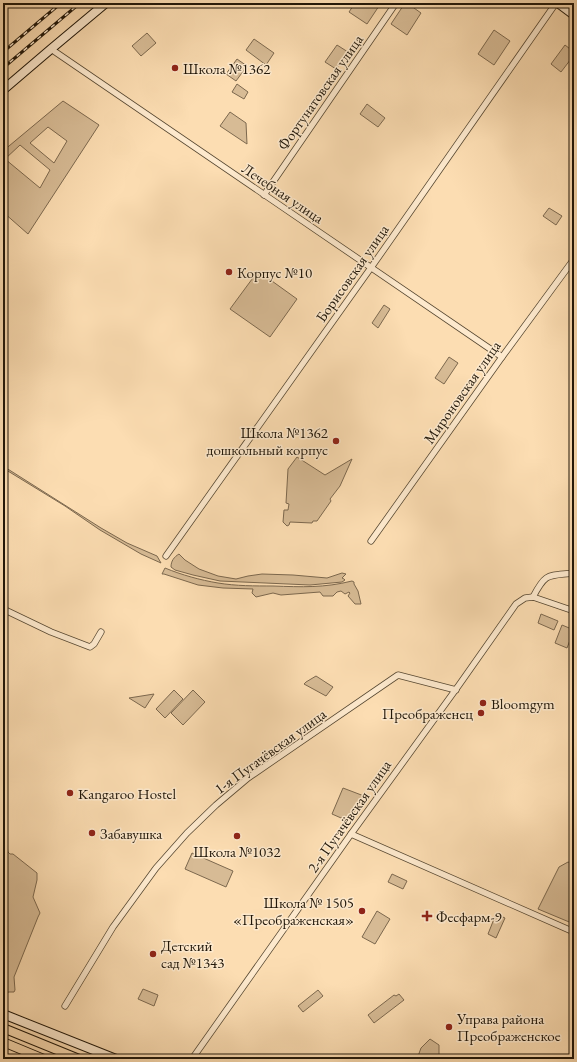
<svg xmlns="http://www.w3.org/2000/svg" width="577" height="1062" viewBox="0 0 577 1062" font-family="'EB Garamond',serif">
<rect width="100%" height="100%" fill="#fcddb2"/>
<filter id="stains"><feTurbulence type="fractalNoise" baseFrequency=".005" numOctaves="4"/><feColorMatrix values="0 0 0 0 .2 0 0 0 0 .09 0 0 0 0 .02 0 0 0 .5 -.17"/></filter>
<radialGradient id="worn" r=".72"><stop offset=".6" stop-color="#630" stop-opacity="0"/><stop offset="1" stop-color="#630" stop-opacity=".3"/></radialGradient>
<g fill="#d7bb95" stroke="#7c684e" fill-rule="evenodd">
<polygon points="355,3 381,3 367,24 349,12"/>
<polygon points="405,3 407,3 421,13 407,35 391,24"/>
<polygon points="494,30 510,41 494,65 478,54"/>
<polygon points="147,33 156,43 141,56 132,46"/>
<polygon points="254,39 274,53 266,65 246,50"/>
<polygon points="337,45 348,52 336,69 325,62"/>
<polygon points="565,45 574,52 574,55 561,72 551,64"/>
<polygon points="237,59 247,66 236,81 226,74"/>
<polygon points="237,84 248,92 244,99 232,92"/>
<path d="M63 101 99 125 28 234 3 212V151ZM48 127 67 141 54 163 30 143ZM20 145 50 170 40 188 5 159Z"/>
<polygon points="367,104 385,118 378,127 360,114"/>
<polygon points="230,112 246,123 247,144 220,126"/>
<polygon points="549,208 562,216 556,225 543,216"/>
<polygon points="258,271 297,299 270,337 230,309"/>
<polygon points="384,305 390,309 378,328 372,323"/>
<polygon points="449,357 458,363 444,384 435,378"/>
<polygon points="297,457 325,475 352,459 340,486 330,499 331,501 317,521 313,521 312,523 290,522 289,525 287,526 283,522 284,510 288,510 289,504 286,503 288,469"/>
<polygon points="3,466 101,528 127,543 157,556 161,563 141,554 100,530 65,506 3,468"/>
<path d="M179 554 185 560 199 569 218 576 236 579 248 576 262 574 293 575 327 578 342 573 346 574 342 578 344 579 345 580 342 582 310 585 220 581 193 575 175 570 171 567C171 561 174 557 179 554Z"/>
<path d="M165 568C182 575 200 580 218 583 236 586 255 586 273 586 302 587 324 588 352 581L354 582V584L358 591 361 604H355L348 596 350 593 349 592 345 594 341 591 337 592 333 596H323L320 592 281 595 273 593 256 597 252 593 253 589 223 588 198 585 164 574H162Z"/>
<polygon points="541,614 558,621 554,630 538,623"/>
<polygon points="562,625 574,630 567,648 555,643"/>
<polygon points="316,676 333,687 326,696 304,684 306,682"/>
<polygon points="174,690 183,699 165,718 156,709"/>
<polygon points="193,690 205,702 183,725 171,713"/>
<polygon points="154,694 145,708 129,698"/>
<polygon points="343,788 364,796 348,821 332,814"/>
<polygon points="3,840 6,841 8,852 10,854 13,854 37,873 37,880 33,897 40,913 38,917 14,977 15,990 14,992 8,992 4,1004 3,1003"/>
<polygon points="192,853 233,871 226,887 185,869"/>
<polygon points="568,862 574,864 574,924 538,909 559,867"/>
<polygon points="392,874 407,881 403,889 388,882"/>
<polygon points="377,911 390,919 375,944 362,937"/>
<polygon points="496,914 505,918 496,938 488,934"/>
<polygon points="143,989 158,995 154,1006 138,999"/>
<polygon points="318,990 323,996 303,1012 298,1006"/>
<polygon points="399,994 404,1000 374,1023 368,1015 394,995 396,996"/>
<polygon points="430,1039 439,1045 439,1056 435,1059 417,1059 421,1048"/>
</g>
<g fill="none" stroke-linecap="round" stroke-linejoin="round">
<defs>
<g id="street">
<polyline points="51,49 502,357"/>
<polyline points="264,195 396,3"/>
<polyline points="371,541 502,357 574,259"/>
<polyline points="166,556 375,262 556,3"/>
<path d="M533 597C546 572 548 576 574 573"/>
<polyline points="3,609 51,632 90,647 94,644 101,632"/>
<polyline points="351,834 574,932"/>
<polyline points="65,1006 113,927 156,868 187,833 216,805 248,778 398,675 456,690"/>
<polyline points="192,1059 351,834 459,685 516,604 525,598 533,597 574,611"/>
</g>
<g id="secondary">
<polyline points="558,3 574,15"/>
<polyline points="3,90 51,49 106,3"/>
<polyline points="3,1014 116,1059"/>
</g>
<g id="primary">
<polyline points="3,1028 79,1059"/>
<polyline points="3,1042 44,1059"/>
</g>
</defs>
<use href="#street" stroke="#574832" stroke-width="7"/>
<use href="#secondary" stroke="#201608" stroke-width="10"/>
<use href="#primary" stroke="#201608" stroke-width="10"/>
<use href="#street" stroke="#fde9cd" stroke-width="5.5"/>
<use href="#secondary" stroke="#fde9cd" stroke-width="8"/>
<use href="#primary" stroke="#fcddb2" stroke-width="8"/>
<defs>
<g id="rail">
<polyline points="3,52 61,3"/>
<polyline points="3,68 80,3"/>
</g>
</defs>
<use href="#rail" stroke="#201608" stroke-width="3"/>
<use href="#rail" stroke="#fde9cd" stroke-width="1.5" stroke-dasharray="4.5" stroke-linecap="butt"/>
</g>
<g fill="#8f2418" stroke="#fde9cd" stroke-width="1.5">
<circle cx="175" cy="68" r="4"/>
<circle cx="229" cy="272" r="4"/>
<circle cx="336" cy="441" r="4"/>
<circle cx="483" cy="703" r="4"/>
<circle cx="481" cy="713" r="4"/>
<circle cx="70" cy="793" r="4"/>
<circle cx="92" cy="833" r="4"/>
<circle cx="237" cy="836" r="4"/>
<circle cx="362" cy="911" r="4"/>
<path d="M425 910h4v4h4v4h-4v4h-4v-4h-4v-4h4z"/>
<circle cx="153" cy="954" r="4"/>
<circle cx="449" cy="1027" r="4"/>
</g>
<g text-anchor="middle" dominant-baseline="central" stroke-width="3" stroke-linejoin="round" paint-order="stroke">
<g font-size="15" fill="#201608" stroke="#fde9cd" text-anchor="start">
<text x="183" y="68">Школа №1362</text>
<text x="237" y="272">Корпус №10</text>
<text x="328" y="432" text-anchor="end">Школа №1362<tspan x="328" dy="17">дошкольный корпус</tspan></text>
<text x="491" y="703">Bloomgym</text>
<text x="473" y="713" text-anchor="end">Преображенец</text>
<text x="78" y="793">Kangaroo Hostel</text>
<text x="100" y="833">Забавушка</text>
<text x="237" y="851" text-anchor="middle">Школа №1032</text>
<text x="354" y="902" text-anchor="end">Школа № 1505<tspan x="354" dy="17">«Преображенская»</tspan></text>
<text x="436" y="916">Фесфарм-9</text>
<text x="161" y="945">Детский<tspan x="161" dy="17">сад №1343</tspan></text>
<text x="457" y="1018">Управа района<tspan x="457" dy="17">Преображенское</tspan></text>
</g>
<g font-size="15" fill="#201608" stroke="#fde9cd">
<text transform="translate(320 92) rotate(-55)">Фортунатовская улица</text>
<text transform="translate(283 193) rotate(34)">Лечебная улица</text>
<text transform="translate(352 273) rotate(-55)">Борисовская улица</text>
<text transform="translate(462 392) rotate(-55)">Мироновская улица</text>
<text transform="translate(270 751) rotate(-36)">1-я Пугачёвская улица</text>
<text transform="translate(349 816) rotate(-55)">2-я Пугачёвская улица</text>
</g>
</g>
<rect width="577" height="1062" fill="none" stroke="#fcddb2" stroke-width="16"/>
<rect x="4" y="4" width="569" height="1054" fill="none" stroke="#201608" stroke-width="2"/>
<rect x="8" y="8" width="561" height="1046" fill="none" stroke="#201608"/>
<rect width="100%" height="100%" filter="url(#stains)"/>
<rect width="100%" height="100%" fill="url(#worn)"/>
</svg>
